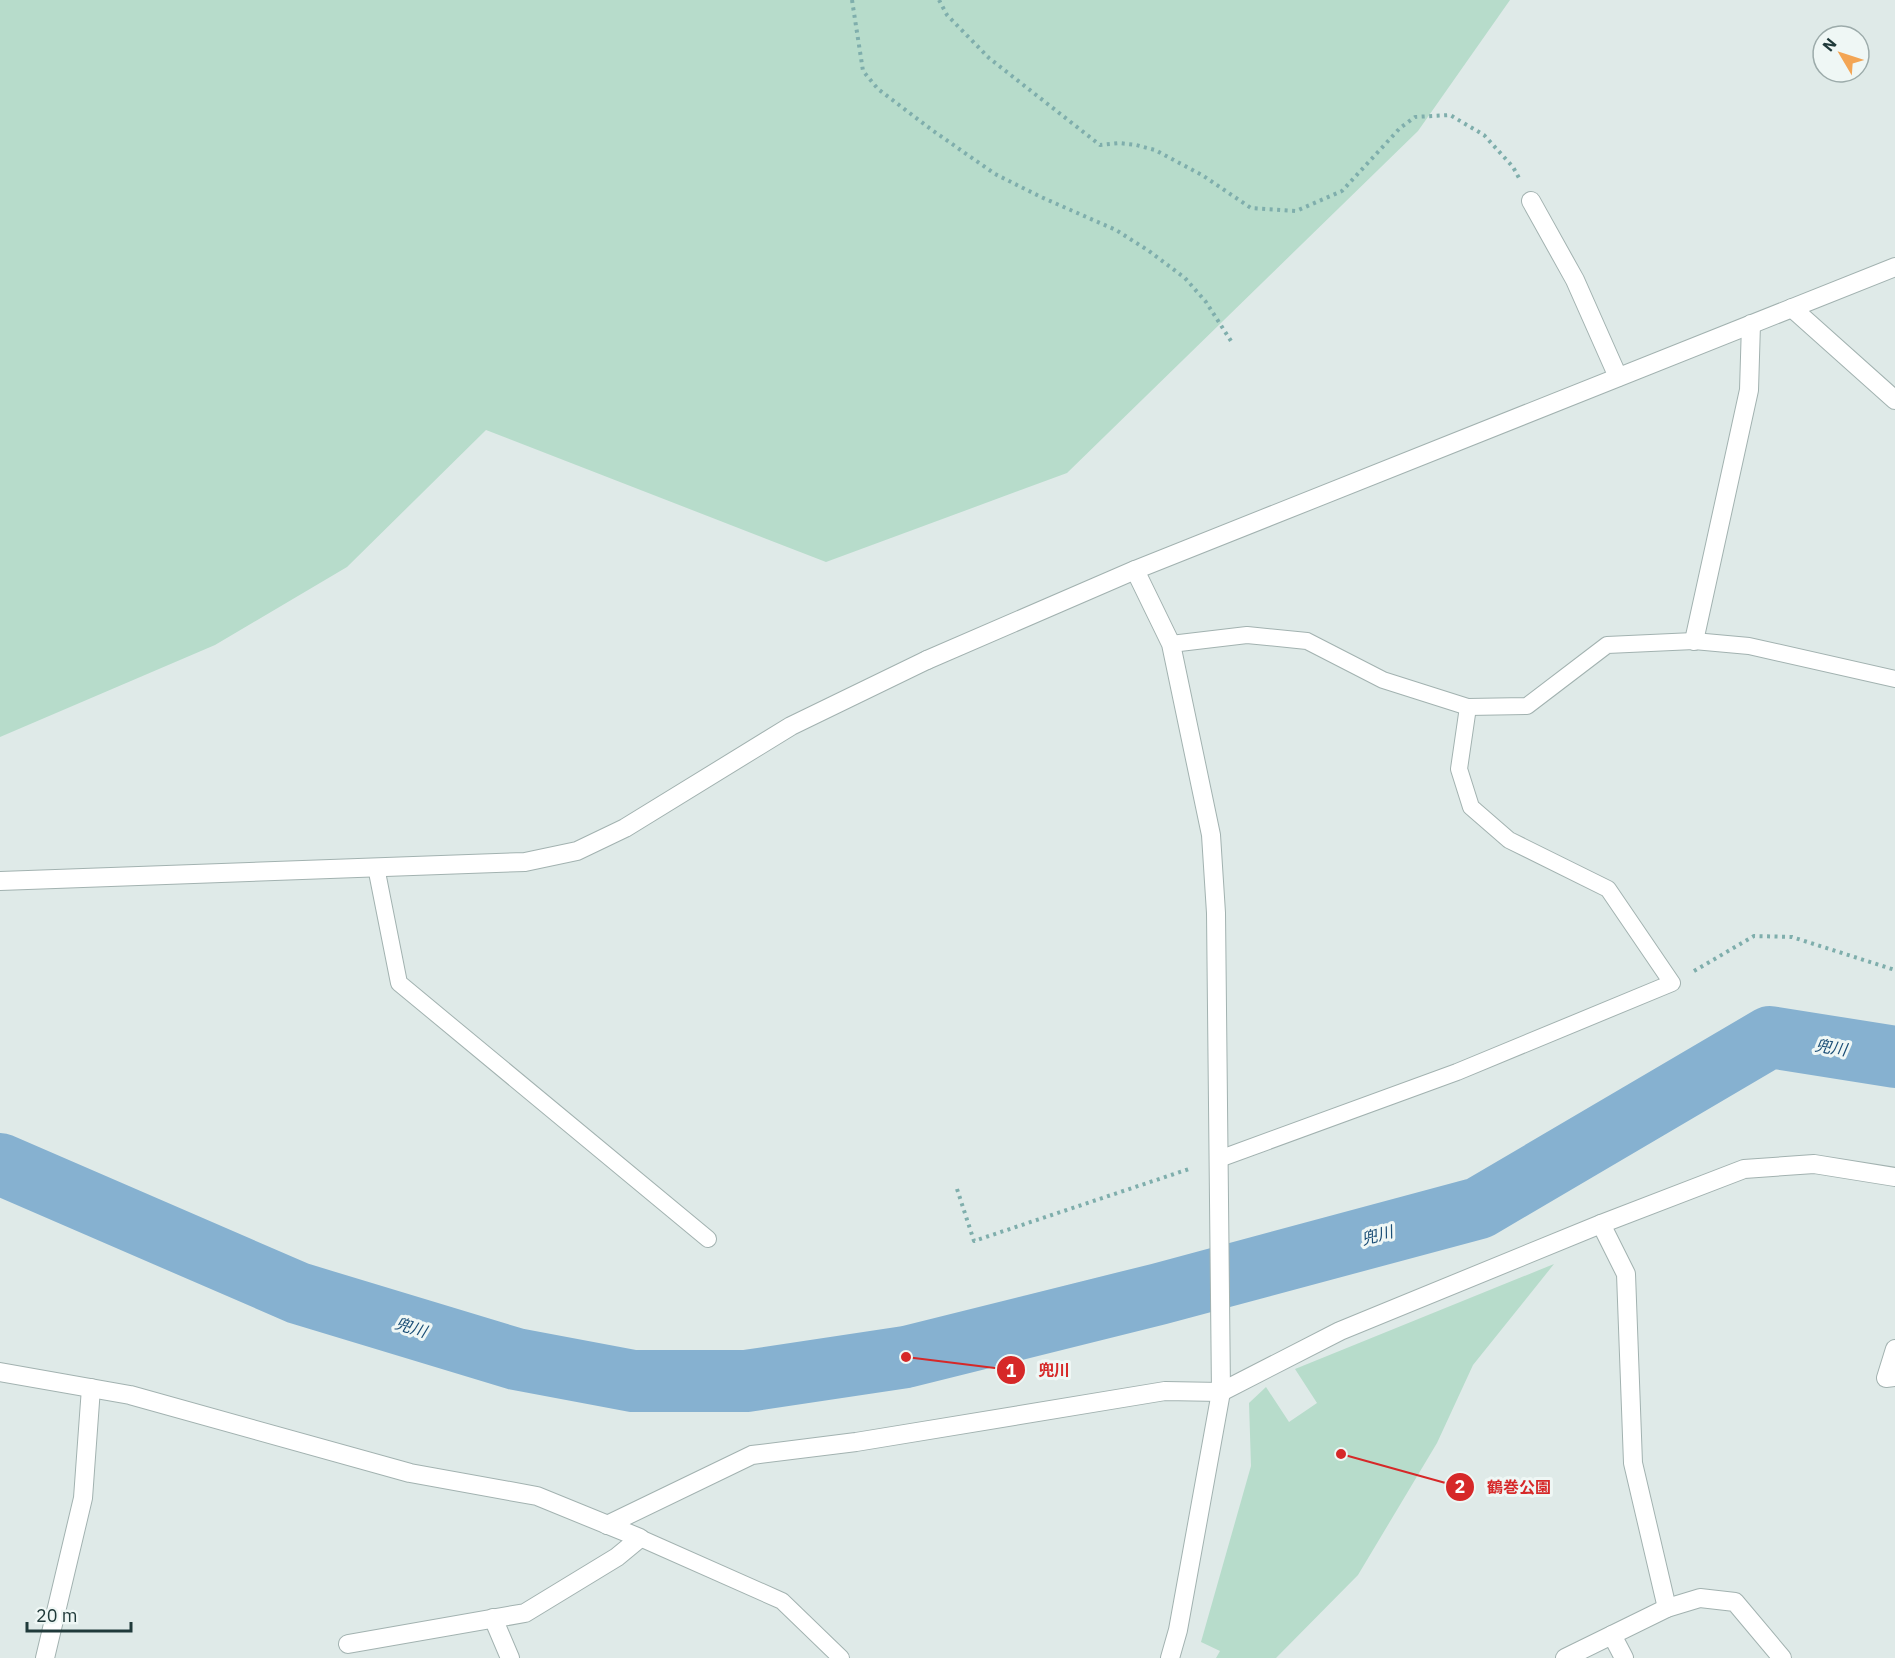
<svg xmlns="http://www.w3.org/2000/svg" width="1895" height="1658" viewBox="0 0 1895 1658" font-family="'IBM Plex Sans','Noto Sans JP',sans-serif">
<rect width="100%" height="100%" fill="#dfeae8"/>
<g fill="#b7dccb">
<polygon points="0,0 1510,0 1418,131 1067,473 826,562 486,430 347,567 215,645 0,737"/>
<polygon points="1554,1264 1473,1365 1437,1443 1358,1575 1276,1658 1216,1658 1220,1651 1201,1642 1251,1466 1249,1403 1266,1387 1289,1422 1317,1403 1295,1369"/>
</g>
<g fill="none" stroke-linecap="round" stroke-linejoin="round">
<polyline stroke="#86b1d0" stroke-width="62" points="0,1164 298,1293 516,1359 633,1381 746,1381 906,1357 1159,1294 1479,1208 1770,1037 1895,1057"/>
<defs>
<g id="service">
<polyline points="1171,644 1247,635 1307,641 1383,680 1468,707 1527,706 1607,645 1694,641 1749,646 1895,679"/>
<polyline points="376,867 399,983 708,1239"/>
<polyline points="1219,1159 1457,1072 1672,983 1608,889 1509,840 1471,807 1459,769 1468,707"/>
<polyline points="640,1538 782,1601 841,1658"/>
</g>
<g id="minor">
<polyline points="1531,201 1575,280 1618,377"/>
<polyline points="1792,308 1895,400"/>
<polyline points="1135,570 1171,644 1211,835 1216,913 1221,1392 1178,1630 1170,1658"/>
<polyline points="1694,641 1749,390 1751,324"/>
<polyline points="0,881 525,862 577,851 625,828 791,726 927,660"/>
<polyline points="1601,1224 1626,1274 1633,1463 1667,1608"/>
<polyline points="1895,1349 1886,1378 1895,1377"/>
<polyline points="0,1372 130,1395 410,1473 537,1496 640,1538 617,1557 525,1613 348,1644"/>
<polyline points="607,1525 752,1455 856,1442 1165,1391 1221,1392 1340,1331 1601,1224 1744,1169 1814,1164 1895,1177"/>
<polyline points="493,1618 510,1658"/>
<polyline points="1612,1635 1624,1658"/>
<polyline points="45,1658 83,1498 91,1388"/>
<polyline points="1565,1658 1667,1608 1700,1598 1735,1602 1782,1658"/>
</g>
<polyline id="tertiary" points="927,660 1135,570 1895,267"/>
</defs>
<use href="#service" stroke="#a2b2b0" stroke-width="18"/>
<use href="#minor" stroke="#a2b2b0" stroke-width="20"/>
<use href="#tertiary" stroke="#a2b2b0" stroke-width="20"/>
<g stroke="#7faeac" stroke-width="4" stroke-dasharray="3 4.5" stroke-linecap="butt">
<polyline points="852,0 863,71 878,89 932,130 995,174 1041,197 1116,230 1149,251 1185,278 1206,302 1231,341"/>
<polyline points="939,0 947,15 989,58 1100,145 1119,143 1136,145 1155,150 1202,175 1251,208 1296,211 1342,191 1400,128 1415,117 1450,115 1484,135 1513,167 1519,178"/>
<polyline points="1694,971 1754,936 1792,937 1895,970"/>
<polyline points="957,1189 974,1241 1192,1168"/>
</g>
<use href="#service" stroke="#fff" stroke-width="16"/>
<use href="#minor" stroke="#fff" stroke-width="18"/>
<use href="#tertiary" stroke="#fff" stroke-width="18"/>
</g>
<g text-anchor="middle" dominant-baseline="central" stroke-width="6" stroke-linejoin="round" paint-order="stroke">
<g font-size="16" font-style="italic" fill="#1a4e76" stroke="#eff7f5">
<text transform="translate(1831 1047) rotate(9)">兜川</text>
<text transform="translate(1377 1235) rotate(-15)">兜川</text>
<text transform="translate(411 1327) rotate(17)">兜川</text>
</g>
</g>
<path fill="none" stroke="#d62828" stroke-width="2" d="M906 1357L1011 1370M1341 1454L1460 1487"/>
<g fill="#d62828" stroke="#eff7f5" stroke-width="2">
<circle cx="906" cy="1357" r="6"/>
<circle cx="1341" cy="1454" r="6"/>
<circle cx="1011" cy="1370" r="15"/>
<circle cx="1460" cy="1487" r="15"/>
</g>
<g font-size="18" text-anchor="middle" font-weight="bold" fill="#fff">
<text x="1011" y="1377">1</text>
<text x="1460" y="1493">2</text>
</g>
<g font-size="16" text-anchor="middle" font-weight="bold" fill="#d62828" stroke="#eff7f5" stroke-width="6" stroke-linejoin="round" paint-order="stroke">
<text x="1054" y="1376">兜川</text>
<text x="1519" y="1493">鶴巻公園</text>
</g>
<g transform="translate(1841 54) rotate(309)"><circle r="28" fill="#eff7f5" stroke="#9cabaa" stroke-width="1.5"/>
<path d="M0-4.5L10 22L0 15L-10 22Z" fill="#f3a554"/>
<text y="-9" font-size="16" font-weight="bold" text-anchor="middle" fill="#203a3a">N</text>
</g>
<path d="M27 1622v9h104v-9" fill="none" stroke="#203a3a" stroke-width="3"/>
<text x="36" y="1622" font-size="18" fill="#203a3a" stroke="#eff7f5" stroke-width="4.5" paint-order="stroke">20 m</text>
</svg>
